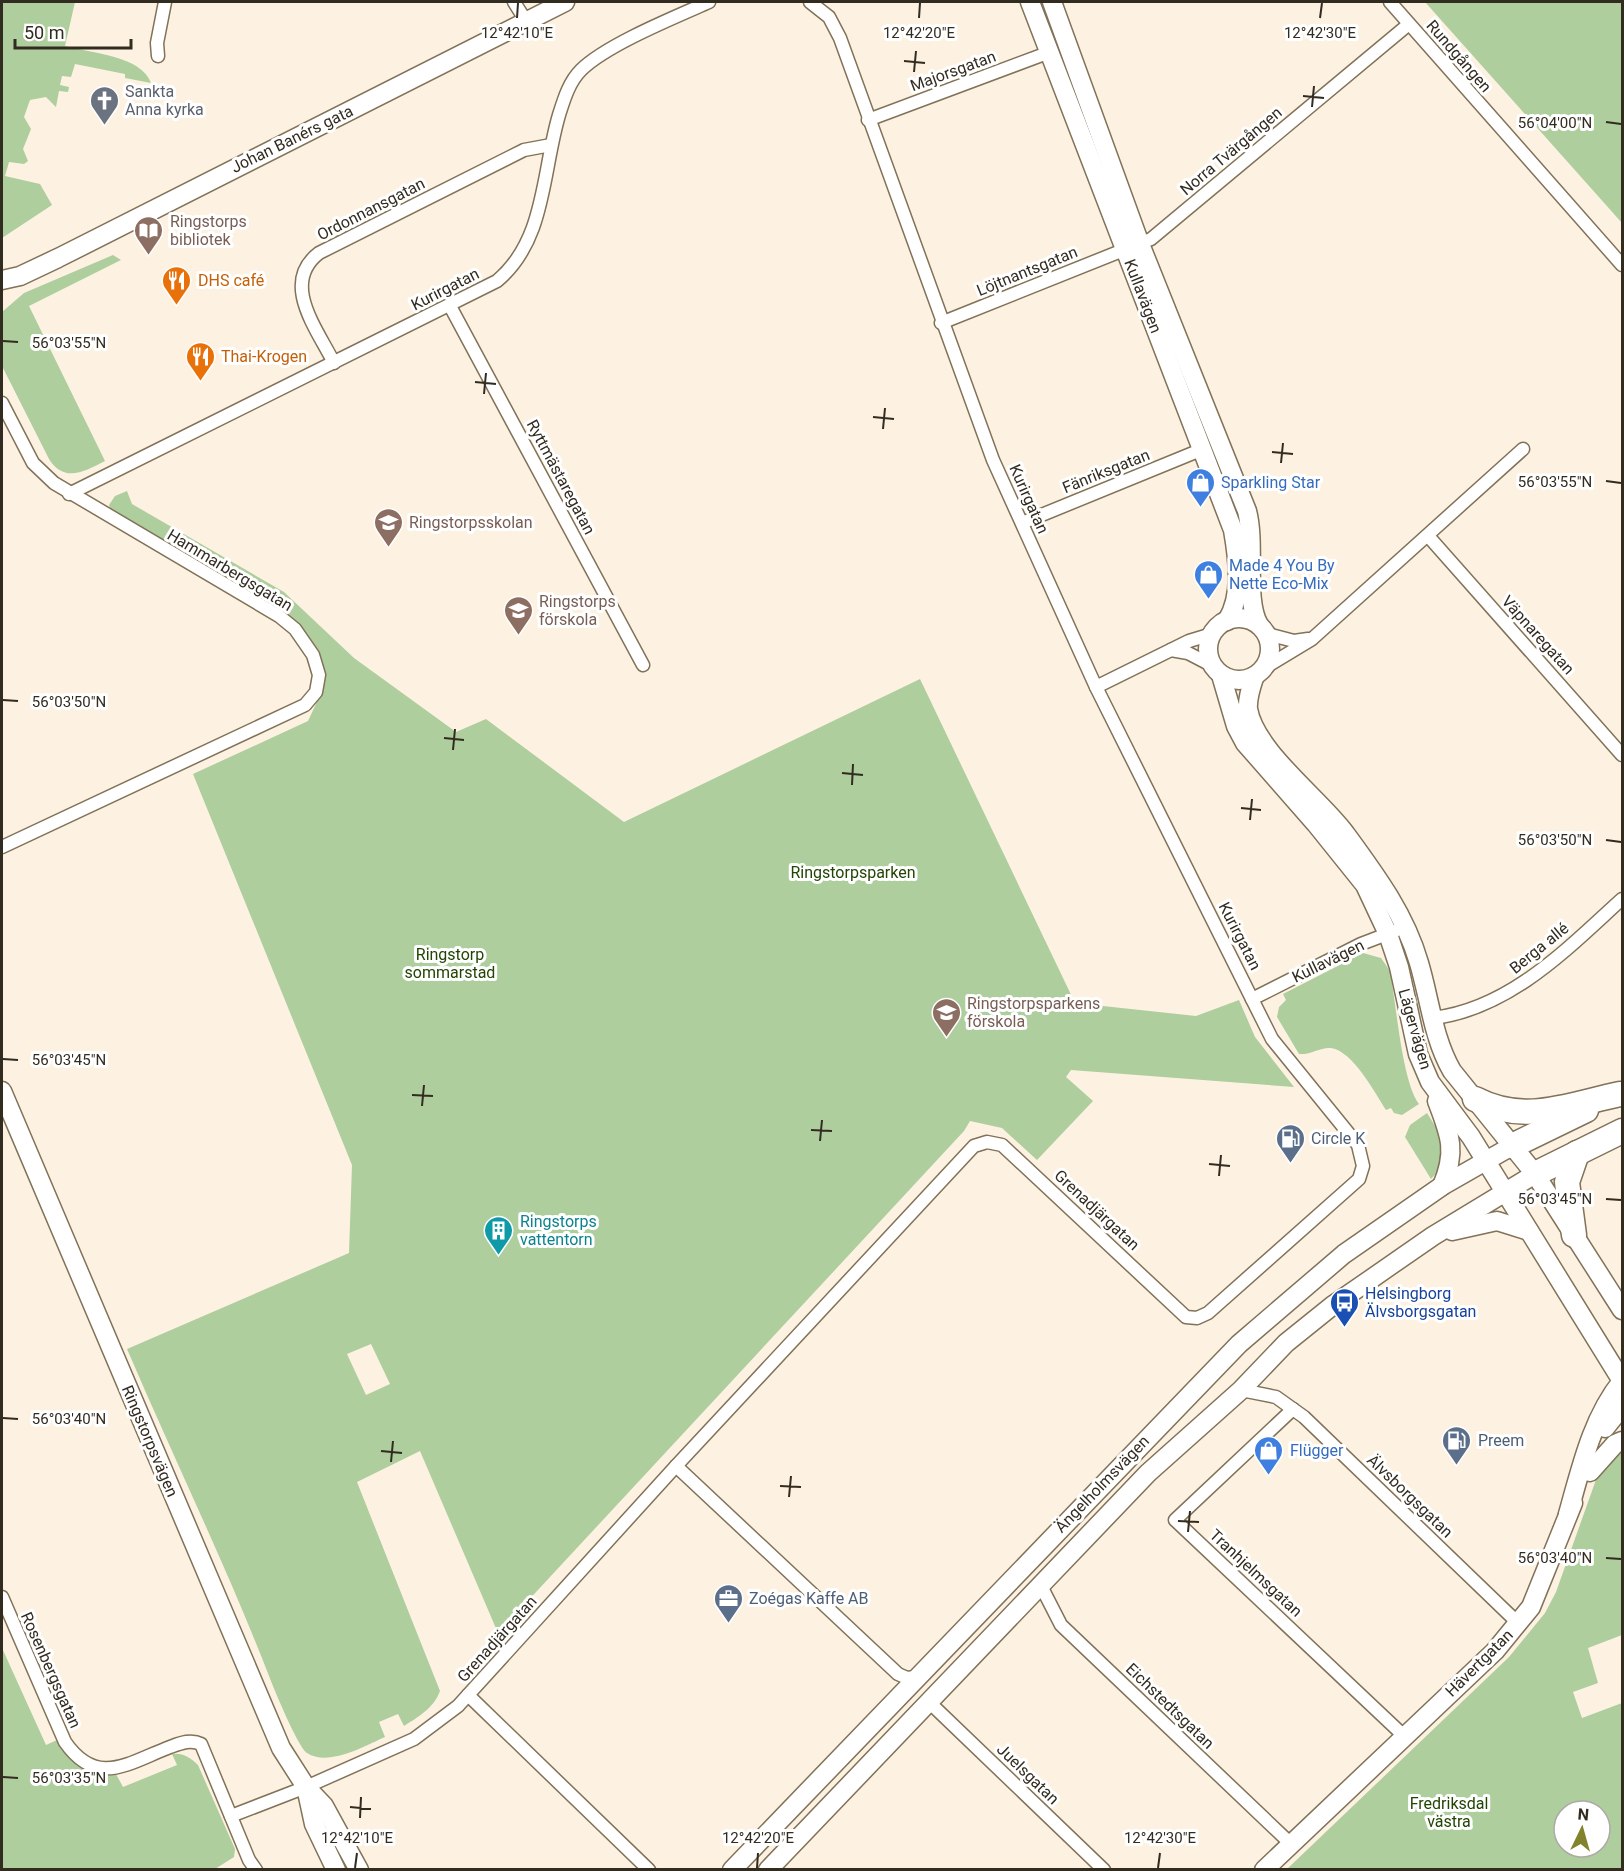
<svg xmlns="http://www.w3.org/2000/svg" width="1624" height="1871" viewBox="0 0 1624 1871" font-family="Roboto,sans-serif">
<rect width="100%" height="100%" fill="#fdf2e1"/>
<g fill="#aece9e" fill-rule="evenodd">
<path d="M2 2H75L65 46C91 53 142 56 151 83L125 78V74L75 64 71 77 62 76 60 85 69 87 68 92 59 91 56 107 46 97 30 100 24 117 31 129 23 149 28 161 24 164 9 162 5 176 40 184 52 205 2 238Z"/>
<polygon points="1425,2 1622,2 1622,223"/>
<path d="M113 255 121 260 29 306 105 461C84 472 64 483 49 459L2 366V312L24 293Z"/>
<path d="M127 491 132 504 284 592 354 658 456 732 486 719 624 822 920 679 1075 1003 1196 1016 1239 1000 1255 1037 1294 1087 1071 1070 1066 1077 1093 1101 1037 1160 1002 1128 970 1121 964 1131 498 1633 420 1451 357 1482 440 1691C434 1708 418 1717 404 1726L398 1714 379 1722 385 1737C365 1746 328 1767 307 1753 298 1747 274 1689 269 1676 226 1565 174 1459 127 1349L349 1253 352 1165 193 774 308 721 321 693 301 631 113 516 109 505 115 496ZM371 1344 390 1384 366 1395 347 1354Z"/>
<path d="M1363 953 1381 958 1390 971C1396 1002 1402 1082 1419 1104L1402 1115 1394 1113 1391 1108 1386 1110C1375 1093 1353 1051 1331 1048 1320 1047 1311 1055 1299 1054L1277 1017 1279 1007 1286 1000 1283 994Z"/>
<polygon points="1427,1113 1445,1142 1438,1171 1431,1179 1405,1137 1410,1125"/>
<path d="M1622 1449V1635L1588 1648 1598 1683 1573 1692 1582 1718 1622 1703V1869L1286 1870 1509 1657 1545 1613 1556 1592 1598 1474ZM1564 1811H1600V1847H1564Z"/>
<path d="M2 1648 46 1745 57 1740C70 1765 88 1777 116 1774L123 1787 177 1765 172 1754C184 1753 189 1757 198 1765L235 1849 234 1857 215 1869H2Z"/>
</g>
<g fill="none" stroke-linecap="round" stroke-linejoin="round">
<defs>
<g id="street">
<polyline points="514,2 526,21"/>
<polyline points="1390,2 1622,265"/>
<polyline points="158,56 157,43 165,2"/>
<polyline points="868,120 1050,52"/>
<polyline points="450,306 643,665"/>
<polyline points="941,323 1151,239 1409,24"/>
<path d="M334 363C317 329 280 283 319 253L524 150 551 145"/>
<polyline points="2,403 33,463 54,483 279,616 295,629 313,655 319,675 316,692 305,705 2,847"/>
<path d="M69 494 497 281C546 240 542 172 559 115 564 99 569 82 581 70 606 45 675 17 709 2"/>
<polyline points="1022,523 1203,449"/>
<polyline points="1429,537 1622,755"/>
<polyline points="1267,634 1294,641 1308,639"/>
<polyline points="1171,650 1188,653 1213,666"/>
<polyline points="1266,667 1312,639 1523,449"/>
<polyline points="1096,687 1189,641 1212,634"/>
<polyline points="1252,999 1361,944 1395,931"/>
<path d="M1433 1018C1510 1009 1568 948 1622 899"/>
<polyline points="1241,1390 1276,1397 1304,1417 1518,1623"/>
<polyline points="1293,1409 1175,1520 1404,1736"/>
<polyline points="676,1466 898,1674 907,1678 916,1677"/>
<polyline points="1040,1584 1061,1625 1291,1844"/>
<path d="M2 1597 65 1742C97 1788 128 1763 170 1747 181 1743 191 1739 201 1744L249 1860 256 1870"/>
<polyline points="468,1695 649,1870"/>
<polyline points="929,1702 1104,1870"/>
<polyline points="231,1816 306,1787 414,1739 458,1706 676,1466 974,1146 987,1142 1002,1145 1186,1317 1197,1318 1208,1313 1359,1179 1363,1166 1358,1145 1272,1039 1096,687 993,460 840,38 829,17 810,2"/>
</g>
<g id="secondary">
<path d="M1030 2 1233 530C1238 559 1243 595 1227 621"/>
<path d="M1052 2 1140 244 1247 511C1256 545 1244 599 1259 625"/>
<polyline points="2,280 20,276 58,258 565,2"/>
<circle cx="1239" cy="649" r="31"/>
<path d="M1221 675 1236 726 1245 743 1316 824 1365 885 1388 934 1399 967 1418 1054 1430 1082 1471 1137 1622 1381C1592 1418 1581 1468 1568 1514"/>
<path d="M1254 678C1251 687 1247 699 1248 709 1255 751 1319 798 1345 833 1375 874 1405 914 1419 963 1430 1000 1433 1038 1452 1071L1535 1174 1622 1310"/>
<polyline points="2,1091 281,1748 306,1787 324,1806 359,1870"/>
<path d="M1437 1101C1450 1135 1457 1151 1442 1186"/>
<polyline points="1452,1231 1497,1221 1529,1231"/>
<polyline points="1605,1428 1622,1407"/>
<polyline points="1590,1472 1615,1444 1622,1441"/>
<polyline points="306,1787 314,1824 336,1870"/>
<polyline points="732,1870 1239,1344 1344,1254 1442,1186 1512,1146"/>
<polyline points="768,1870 1148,1473 1241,1390 1286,1343 1332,1306 1433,1236 1535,1174"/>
<polyline points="1264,1870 1495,1651 1531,1607 1573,1503"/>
</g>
<g id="highway">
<path d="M1475 1099C1525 1125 1568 1105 1620 1094"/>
<polyline points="1512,1146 1586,1110"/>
<polyline points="1535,1174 1622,1131"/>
<polyline points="1574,1235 1567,1182 1577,1153"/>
</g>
</defs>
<use href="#street" stroke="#817258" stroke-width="15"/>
<use href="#secondary" stroke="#817258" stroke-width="21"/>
<use href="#highway" stroke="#817258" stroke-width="27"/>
<use href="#street" stroke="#fff" stroke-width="12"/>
<use href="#secondary" stroke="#fff" stroke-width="18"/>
<use href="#highway" stroke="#fff" stroke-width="24"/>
</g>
<path fill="none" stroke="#322b20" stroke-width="2" d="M517 18 518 3M919 18 920 3M1320 18 1322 3M904 61 925 63M914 72 916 51M1303 96 1324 98M1312 107 1314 86M1606 122 1621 124M3 341 18 342M475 382 496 384M484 394 486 373M873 417 894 419M883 429 885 408M1272 452 1293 454M1281 463 1283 443M1606 481 1621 483M3 700 18 701M444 738 464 740M453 750 455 729M842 773 863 775M852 785 853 764M1241 808 1261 810M1250 820 1252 799M1606 840 1621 842M3 1059 18 1060M412 1095 433 1096M422 1106 424 1085M811 1130 832 1131M820 1141 822 1120M1209 1164 1230 1166M1219 1176 1221 1155M1606 1199 1621 1200M3 1418 18 1419M381 1451 402 1453M391 1462 393 1441M780 1486 801 1487M789 1497 791 1476M1178 1521 1199 1522M1188 1532 1190 1511M1606 1558 1621 1559M3 1777 18 1778M350 1807 371 1809M360 1818 361 1797M355 1868 357 1853M757 1868 758 1853M1158 1868 1160 1853"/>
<defs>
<symbol id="church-pin" viewBox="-11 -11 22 30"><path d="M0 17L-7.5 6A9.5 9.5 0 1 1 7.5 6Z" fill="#6b7280" stroke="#fff"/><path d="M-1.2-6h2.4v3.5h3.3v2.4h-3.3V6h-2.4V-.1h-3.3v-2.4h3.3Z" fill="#fff"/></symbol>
<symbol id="library-pin" viewBox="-11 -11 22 30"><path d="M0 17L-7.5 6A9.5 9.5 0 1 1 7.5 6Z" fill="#8d6e63" stroke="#fff"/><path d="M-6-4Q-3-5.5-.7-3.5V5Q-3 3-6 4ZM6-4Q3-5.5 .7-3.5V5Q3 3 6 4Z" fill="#fff"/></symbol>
<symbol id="restaurant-pin" viewBox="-11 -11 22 30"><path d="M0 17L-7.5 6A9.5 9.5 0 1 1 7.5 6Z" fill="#e8710a" stroke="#fff"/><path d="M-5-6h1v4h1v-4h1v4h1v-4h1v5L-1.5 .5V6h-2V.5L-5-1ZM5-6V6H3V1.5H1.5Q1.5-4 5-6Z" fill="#fff"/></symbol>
<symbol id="shop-pin" viewBox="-11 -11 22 30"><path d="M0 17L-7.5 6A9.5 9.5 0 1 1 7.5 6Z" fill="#3f7fe0" stroke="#fff"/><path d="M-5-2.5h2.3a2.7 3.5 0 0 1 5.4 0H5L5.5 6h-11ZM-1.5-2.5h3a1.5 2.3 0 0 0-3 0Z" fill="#fff"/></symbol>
<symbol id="school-pin" viewBox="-11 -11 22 30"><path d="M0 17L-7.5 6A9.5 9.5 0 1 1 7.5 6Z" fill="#8d6e63" stroke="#fff"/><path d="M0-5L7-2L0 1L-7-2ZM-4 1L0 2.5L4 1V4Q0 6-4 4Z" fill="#fff"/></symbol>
<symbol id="fuel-pin" viewBox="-11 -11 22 30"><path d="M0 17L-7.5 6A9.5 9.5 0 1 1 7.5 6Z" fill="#5c6f8a" stroke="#fff"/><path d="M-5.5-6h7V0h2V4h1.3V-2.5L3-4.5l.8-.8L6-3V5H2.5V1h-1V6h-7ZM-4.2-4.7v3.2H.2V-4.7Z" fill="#fff"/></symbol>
<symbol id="building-pin" viewBox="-11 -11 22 30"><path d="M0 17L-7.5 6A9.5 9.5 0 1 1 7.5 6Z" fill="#0f9aa8" stroke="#fff"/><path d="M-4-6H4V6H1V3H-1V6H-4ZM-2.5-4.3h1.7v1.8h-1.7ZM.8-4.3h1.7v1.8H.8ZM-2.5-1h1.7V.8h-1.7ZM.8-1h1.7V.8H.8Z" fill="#fff"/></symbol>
<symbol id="bus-pin" viewBox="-11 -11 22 30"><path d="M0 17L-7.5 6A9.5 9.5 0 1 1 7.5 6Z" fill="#1a4fb4" stroke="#fff"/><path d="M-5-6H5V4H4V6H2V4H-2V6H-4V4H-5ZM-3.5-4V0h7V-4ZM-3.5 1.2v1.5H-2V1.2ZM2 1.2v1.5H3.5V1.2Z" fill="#fff"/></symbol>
<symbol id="office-pin" viewBox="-11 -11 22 30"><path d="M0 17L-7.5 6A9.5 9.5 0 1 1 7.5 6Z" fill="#5c6f8a" stroke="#fff"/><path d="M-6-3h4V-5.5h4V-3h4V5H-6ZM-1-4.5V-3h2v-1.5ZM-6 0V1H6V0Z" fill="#fff"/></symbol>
</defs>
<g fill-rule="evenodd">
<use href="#church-pin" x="88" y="84" width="33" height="45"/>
<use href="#library-pin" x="132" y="214" width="33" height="45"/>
<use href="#restaurant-pin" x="160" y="264" width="33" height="45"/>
<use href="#restaurant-pin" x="184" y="340" width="33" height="45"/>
<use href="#shop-pin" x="1184" y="466" width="33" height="45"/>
<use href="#school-pin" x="372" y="506" width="33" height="45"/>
<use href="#shop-pin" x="1192" y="558" width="33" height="45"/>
<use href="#school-pin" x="502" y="594" width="33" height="45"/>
<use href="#school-pin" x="930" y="996" width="33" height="45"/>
<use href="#fuel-pin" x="1274" y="1122" width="33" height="45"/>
<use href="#building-pin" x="482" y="1214" width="33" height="45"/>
<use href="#bus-pin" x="1328" y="1286" width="33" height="45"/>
<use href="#fuel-pin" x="1440" y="1424" width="33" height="45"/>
<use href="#shop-pin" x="1252" y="1434" width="33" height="45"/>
<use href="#office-pin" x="712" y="1582" width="33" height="45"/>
</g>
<g text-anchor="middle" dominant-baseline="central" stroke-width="6" stroke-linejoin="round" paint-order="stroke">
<g font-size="16" fill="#322b20" stroke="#fff">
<text transform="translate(1459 56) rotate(49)">Rundgången</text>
<text transform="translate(953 71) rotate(-20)">Majorsgatan</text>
<text transform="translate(292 139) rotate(-26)">Johan Banérs gata</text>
<text transform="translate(1231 151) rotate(-40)">Norra Tvärgången</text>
<text transform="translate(371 209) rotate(-27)">Ordonnansgatan</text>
<text transform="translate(1027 271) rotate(-22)">Löjtnantsgatan</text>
<text transform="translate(445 289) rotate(-27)">Kurirgatan</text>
<text transform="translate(1143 296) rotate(69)">Kullavägen</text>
<text transform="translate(1106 471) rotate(-22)">Fänriksgatan</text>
<text transform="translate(561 477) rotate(62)">Ryttmästaregatan</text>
<text transform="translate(1029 499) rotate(66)">Kurirgatan</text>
<text transform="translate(230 570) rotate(31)">Hammarbergsgatan</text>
<text transform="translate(1538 635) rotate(48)">Väpnaregatan</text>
<text transform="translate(1240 936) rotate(63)">Kurirgatan</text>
<text transform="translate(1539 948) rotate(-39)">Berga allé</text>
<text transform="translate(1328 961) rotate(-26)">Kullavägen</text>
<text transform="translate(1415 1029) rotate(74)">Lägervägen</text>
<text transform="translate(1097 1210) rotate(43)">Grenadjärgatan</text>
<text transform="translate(150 1441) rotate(67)">Ringstorpsvägen</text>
<text transform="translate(1102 1484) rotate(-46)">Ängelholmsvägen</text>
<text transform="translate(1410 1496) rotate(44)">Älvsborgsgatan</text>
<text transform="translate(1256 1573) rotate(43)">Tranhjelmsgatan</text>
<text transform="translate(497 1639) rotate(-48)">Grenadjärgatan</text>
<text transform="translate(1479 1663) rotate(-45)">Hävertgatan</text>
<text transform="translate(51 1670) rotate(66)">Rosenbergsgatan</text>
<text transform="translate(1170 1706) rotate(44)">Eichstedtsgatan</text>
<text transform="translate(1028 1774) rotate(44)">Juelsgatan</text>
</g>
<g font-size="16" fill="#5b616d" stroke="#fff" text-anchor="start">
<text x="125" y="91">Sankta<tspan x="125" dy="18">Anna kyrka</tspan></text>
</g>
<g font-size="16" fill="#785e54" stroke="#fff" text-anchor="start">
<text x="170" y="221">Ringstorps<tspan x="170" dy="18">bibliotek</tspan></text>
<text x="409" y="522">Ringstorpsskolan</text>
<text x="539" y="601">Ringstorps<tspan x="539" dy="18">förskola</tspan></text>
<text x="967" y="1003">Ringstorpsparkens<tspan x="967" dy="18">förskola</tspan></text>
</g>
<g font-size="16" fill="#c56008" stroke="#fff" text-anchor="start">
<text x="198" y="280">DHS café</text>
<text x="221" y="356">Thai-Krogen</text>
</g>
<g font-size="16" fill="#366cbe" stroke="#fff" text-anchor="start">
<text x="1221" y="482">Sparkling Star</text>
<text x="1229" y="565">Made 4 You By<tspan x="1229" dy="18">Nette Eco-Mix</tspan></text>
<text x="1290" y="1450">Flügger</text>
</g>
<g font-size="16" fill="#224503" stroke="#fff">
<text x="853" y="872">Ringstorpsparken</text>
<text x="450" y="954">Ringstorp<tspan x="450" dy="18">sommarstad</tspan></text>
<text x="1449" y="1803">Fredriksdal<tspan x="1449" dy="18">västra</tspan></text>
</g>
<g font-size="16" fill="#4e5e75" stroke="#fff" text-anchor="start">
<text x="1311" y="1138">Circle K</text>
<text x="1478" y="1440">Preem</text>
<text x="749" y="1598">Zoégas Kaffe AB</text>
</g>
<g font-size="16" fill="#0d838f" stroke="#fff" text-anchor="start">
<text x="520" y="1221">Ringstorps<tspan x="520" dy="18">vattentorn</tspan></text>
</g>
<g font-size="16" fill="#164399" stroke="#fff" text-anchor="start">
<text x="1365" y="1293">Helsingborg<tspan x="1365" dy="18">Älvsborgsgatan</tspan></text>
</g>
</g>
<g font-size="15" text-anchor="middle" fill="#322b20" stroke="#fff" stroke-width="6" stroke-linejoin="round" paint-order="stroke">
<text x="517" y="38">12°42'10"E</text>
<text x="1320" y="38">12°42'30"E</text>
<text x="919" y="38">12°42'20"E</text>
<text x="1555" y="128">56°04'00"N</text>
<text x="69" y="348">56°03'55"N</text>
<text x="1555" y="487">56°03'55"N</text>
<text x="69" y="707">56°03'50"N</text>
<text x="1555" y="845">56°03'50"N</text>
<text x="69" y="1065">56°03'45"N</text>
<text x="1555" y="1204">56°03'45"N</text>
<text x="69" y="1424">56°03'40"N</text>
<text x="1555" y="1563">56°03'40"N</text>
<text x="69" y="1783">56°03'35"N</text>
<text x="357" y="1843">12°42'10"E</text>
<text x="758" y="1843">12°42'20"E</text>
<text x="1160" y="1843">12°42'30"E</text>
</g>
<rect width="1624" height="1871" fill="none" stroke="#322b20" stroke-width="6"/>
<g transform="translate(1582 1829) rotate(5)"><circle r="28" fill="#ffffff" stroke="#adaaa6" stroke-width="1.5"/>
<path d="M0-4.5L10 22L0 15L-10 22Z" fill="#84832d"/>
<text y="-9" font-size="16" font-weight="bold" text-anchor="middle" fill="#322b20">N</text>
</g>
<path d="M15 39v9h116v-9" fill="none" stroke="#322b20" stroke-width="3"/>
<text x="24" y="39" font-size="18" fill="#322b20" stroke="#ffffff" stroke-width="4.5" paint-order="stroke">50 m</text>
</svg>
